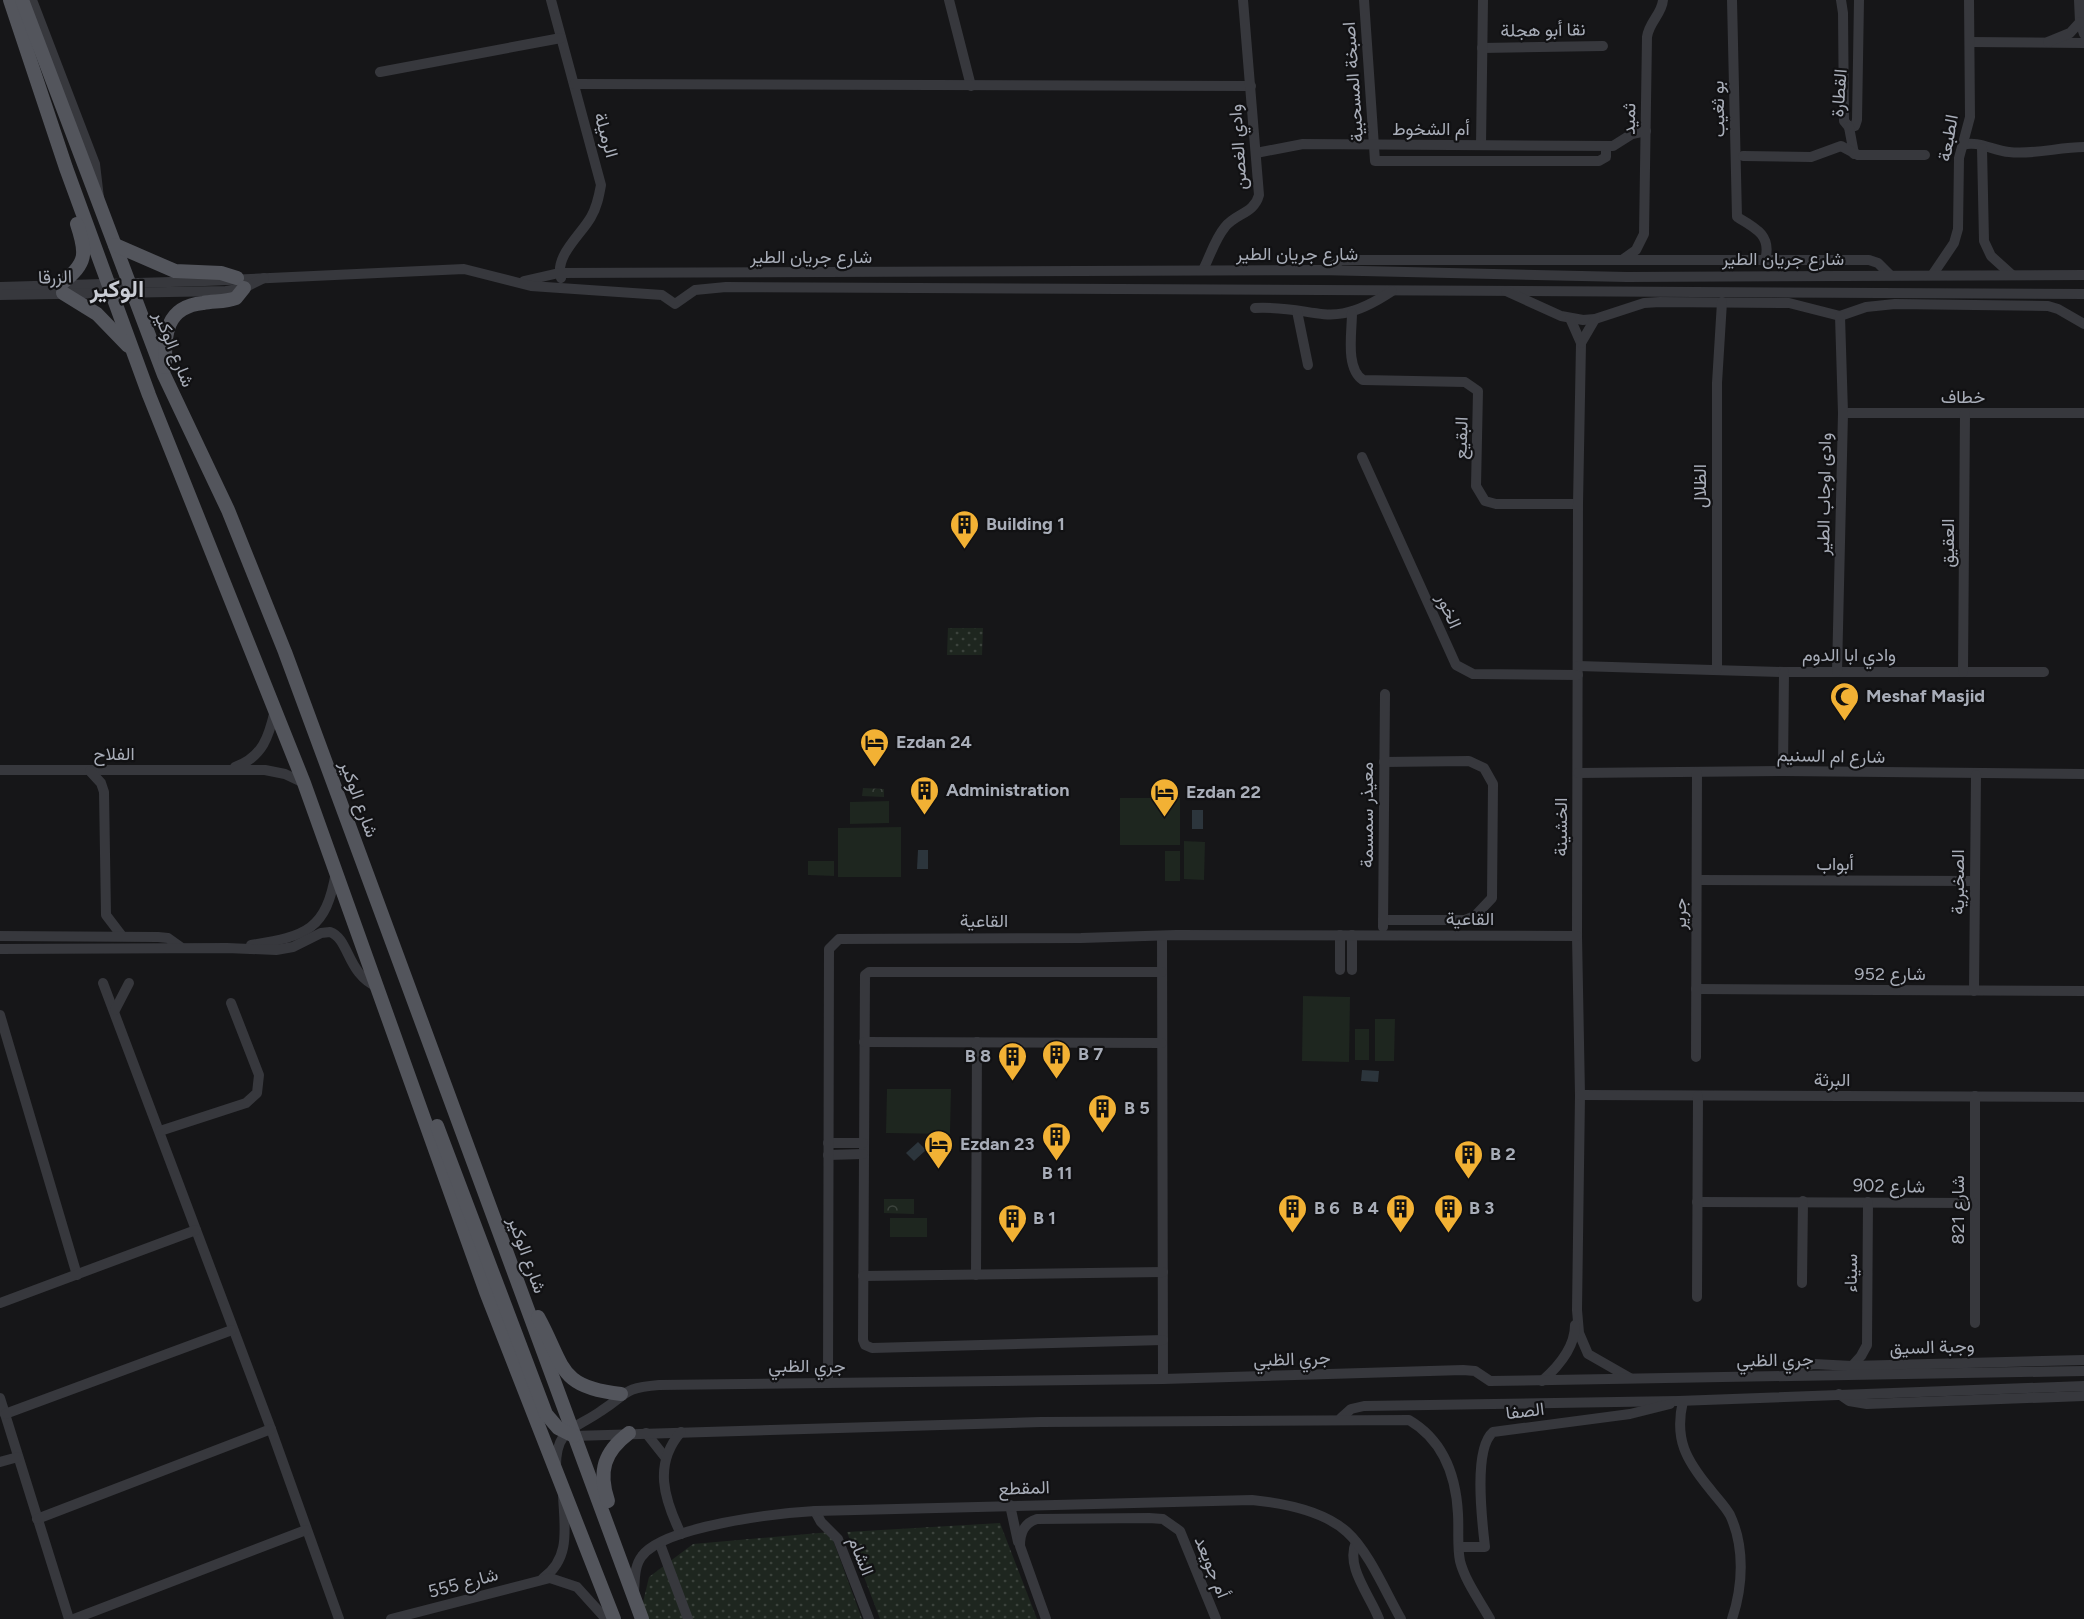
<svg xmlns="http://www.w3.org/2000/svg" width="2084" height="1619" viewBox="0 0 2084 1619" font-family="Figtree,Vazirmatn,sans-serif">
<defs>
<pattern id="grass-dots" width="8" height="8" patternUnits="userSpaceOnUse" patternTransform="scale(1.5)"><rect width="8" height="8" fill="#1e261f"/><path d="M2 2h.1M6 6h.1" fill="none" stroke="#3c433d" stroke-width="1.8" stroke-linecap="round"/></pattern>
<pattern id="park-crowns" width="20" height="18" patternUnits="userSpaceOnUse" patternTransform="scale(1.5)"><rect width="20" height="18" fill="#1e261f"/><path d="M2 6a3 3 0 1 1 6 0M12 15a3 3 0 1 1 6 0" fill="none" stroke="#3c433d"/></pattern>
</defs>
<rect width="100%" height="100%" fill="#161618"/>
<g fill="url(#grass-dots)">
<polygon points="948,628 983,628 982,655 947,655"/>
<polygon points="1000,1523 1037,1619 880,1619 847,1532"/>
<polygon points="830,1532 862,1619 645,1619 641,1611 649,1577 693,1544"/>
</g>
<g fill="url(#park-crowns)">
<polygon points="863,788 884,789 884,797 862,796"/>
<polygon points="884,1199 914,1199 914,1214 884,1213"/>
</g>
<g fill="#1e261f">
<rect x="1120" y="798" width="60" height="47"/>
<polygon points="889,801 889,823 850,824 850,802"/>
<polygon points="901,827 901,877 838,877 838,828"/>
<polygon points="1184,841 1205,842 1204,880 1184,879"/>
<rect x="1165" y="851" width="15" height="30"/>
<polygon points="808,861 834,861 834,876 808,875"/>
<polygon points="1303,996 1350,997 1349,1062 1302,1061"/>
<polygon points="1375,1019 1395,1019 1394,1061 1375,1061"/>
<rect x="1355" y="1029" width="14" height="31"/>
<polygon points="887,1089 951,1089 950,1134 886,1133"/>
<rect x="890" y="1218" width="37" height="19"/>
</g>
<g fill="#2c353c">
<rect x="1192" y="810" width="11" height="19"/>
<polygon points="918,850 928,850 928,869 917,869"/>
<polygon points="1362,1070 1379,1071 1378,1082 1361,1081"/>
<polygon points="918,1142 926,1150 914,1161 906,1153"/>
</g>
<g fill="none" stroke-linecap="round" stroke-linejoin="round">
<g stroke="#37383d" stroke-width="10">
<polyline points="32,0 95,164 99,198"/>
<path d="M551 0 601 185C599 196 597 207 591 217 581 235 554 256 561 278"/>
<polyline points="949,0 971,86"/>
<polyline points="1364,0 1375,161 1599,161 1606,157 1606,146"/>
<path d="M1732 0 1737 217C1756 228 1772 236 1765 260"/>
<polyline points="1841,0 1843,13 1844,121 1849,127 1855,126 1857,120 1859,0"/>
<polyline points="2079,0 2080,22 2084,34"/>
<polyline points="1970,42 2084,43"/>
<polyline points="2048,42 2070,33 2080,22"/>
<polyline points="1482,48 1603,46"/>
<polyline points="380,72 561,38"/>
<polyline points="574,84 1251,86"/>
<polyline points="1849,127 1854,154"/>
<polyline points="1481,145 1483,0"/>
<path d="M1963 145C1977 140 1994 151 2009 152 2034 155 2059 147 2084 147"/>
<polyline points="1982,148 1984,241 1991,256 2012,275"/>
<polyline points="1256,153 1303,144 1613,146 1632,134 1646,131"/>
<polyline points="1743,156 1811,157 1841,146 1858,155 1925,155"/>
<path d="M1622 260 1636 250 1644 234 1647 37C1649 22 1662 14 1663 0"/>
<path d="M1203 270C1210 256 1215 239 1225 227 1236 213 1254 214 1259 195L1243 0"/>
<polyline points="1327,270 1341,260 1869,260 1878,263 1890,275"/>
<polyline points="1933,274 1954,243 1958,229 1959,158 1970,117 1969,0"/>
<polyline points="524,281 559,273 1319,270 1627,277 2084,275"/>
<polyline points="0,287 205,281 464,269 531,286 662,295 675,304 695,290 726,287 2084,294"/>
<polyline points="1506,291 1561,316 1583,320 1595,319 1644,303 1660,302 1789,303 1840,316 1866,307 1895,304 2048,306 2058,309 2084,324"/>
<polyline points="0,295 226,291 244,288 264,278"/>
<path d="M1255 308C1319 305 1329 333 1392 291"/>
<polyline points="1297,311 1308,365"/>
<path d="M1352 313C1352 332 1345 368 1363 380L1465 382 1478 391 1476 486 1485 501 1496 504H1578"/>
<polyline points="1570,318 1581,343 1578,504 1577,936 1580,1095 1577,1310 1579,1333 1588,1354 1630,1378"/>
<polyline points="1581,343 1595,319"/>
<polyline points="1843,413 2084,413"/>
<polyline points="1362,457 1456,665 1473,674 1578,675"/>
<polyline points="1578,666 1784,672 2044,672"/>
<polyline points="1717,670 1717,383 1722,302"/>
<polyline points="1837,672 1843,413 1840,316"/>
<polyline points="1963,672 1965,413"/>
<path d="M235 767C263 757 269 736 275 710"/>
<polyline points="0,770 265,770 285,774 304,783"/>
<polyline points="90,771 101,783 104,792 106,915 122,936"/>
<polyline points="1783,771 1784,672"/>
<polyline points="1578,773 1783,771 2084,774"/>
<polyline points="1697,880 1974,881"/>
<polyline points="1383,920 1465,920 1475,916 1492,898 1493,784 1484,768 1469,761 1384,762"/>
<polyline points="1383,927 1385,694"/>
<polyline points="1340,935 1340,970"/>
<polyline points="1352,935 1352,970"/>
<polyline points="0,936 158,937 168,938 182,948"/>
<polyline points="1162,936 1163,1379"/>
<path d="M251 945C307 936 326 930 336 872"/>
<path d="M0 949 227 948 276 950 293 947 321 933 330 932C350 939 346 974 379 988"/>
<polyline points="1162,972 869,972 865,975 863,1340 865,1345 872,1348 1163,1340"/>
<polyline points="103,983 271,1429 339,1619"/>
<polyline points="1696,989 2084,991"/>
<polyline points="1974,991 1976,775"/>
<polyline points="115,1010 129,983"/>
<polyline points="0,1015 77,1275"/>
<polyline points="864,1042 1162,1043"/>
<polyline points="1696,1057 1697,772"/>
<polyline points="1580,1095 2084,1097"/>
<polyline points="1975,1096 1975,1323"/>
<polyline points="160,1131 246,1103 257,1093 259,1075 231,1003"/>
<polyline points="828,1143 863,1143"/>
<polyline points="828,1155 863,1154"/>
<polyline points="1697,1202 1974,1203"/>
<polyline points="976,1275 977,1042"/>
<polyline points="863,1276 1163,1272"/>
<polyline points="1802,1283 1803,1201"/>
<polyline points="1697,1297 1698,1096"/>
<polyline points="0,1303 196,1230"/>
<polyline points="1852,1366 1861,1356 1867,1345 1868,1202"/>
<polyline points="1785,1376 1794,1369 1814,1364 1852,1366 2084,1360"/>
<path d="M1542 1381C1558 1367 1575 1347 1575 1325"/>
<polyline points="828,1383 829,949 839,939 1081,938 1176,935 1577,936"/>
<polyline points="1839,1394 1849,1401 1867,1404 2084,1396"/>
<polyline points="0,1398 69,1619"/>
<path d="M1683 1401C1674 1439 1686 1460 1710 1489 1716 1497 1725 1506 1730 1515 1745 1547 1743 1586 1732 1619"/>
<polyline points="5,1414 232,1330"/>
<polyline points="1341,1418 1351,1409 1364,1406 1678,1401 2084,1386"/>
<polyline points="646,1433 665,1457"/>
<path d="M574 1436 1041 1422 1409 1420C1443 1440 1456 1475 1458 1514 1459 1530 1457 1546 1460 1561 1465 1581 1480 1601 1490 1619"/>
<polyline points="0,1462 18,1457"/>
<path d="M556 1469C555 1428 574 1430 601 1411 629 1393 622 1388 659 1385L1163 1379 1463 1370 1475 1371 1490 1381 2084 1371"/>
<polyline points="1010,1505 1018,1542"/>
<polyline points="815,1511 821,1522 838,1539 869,1619"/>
<polyline points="37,1519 271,1429"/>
<path d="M681 1534C664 1499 653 1464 681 1432"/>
<path d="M1356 1542C1345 1567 1370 1595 1379 1619"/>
<polyline points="660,1544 688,1619"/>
<path d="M1459 1547H1485C1482 1521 1473 1449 1493 1432L1630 1414 1670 1404"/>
<path d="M543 1578C572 1558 564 1525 563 1494"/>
<path d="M634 1592C635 1580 634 1566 642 1556 664 1526 778 1513 815 1511L1252 1500C1282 1503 1324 1511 1347 1532 1369 1552 1386 1593 1401 1619"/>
<polyline points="74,1619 306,1530"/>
<polyline points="391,1619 550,1578 577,1587 606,1619"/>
<path d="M1046 1619 1020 1546C1020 1533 1024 1523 1037 1519L1149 1518 1163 1519 1180 1531 1216 1619"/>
</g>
<g stroke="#53555c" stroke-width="14">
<polyline points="10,0 66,168 149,395 304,783 486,1292 614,1619"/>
<polyline points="22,0 164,375 228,510 285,652 642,1619"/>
<polyline points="115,245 175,271 221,273 237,278"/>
<path d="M62 283C87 263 87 254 77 224"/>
<polyline points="63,293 97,314 128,346"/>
<path d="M165 367C165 336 164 307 203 303 214 301 226 302 236 298L244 288"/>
<polyline points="437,1126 546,1414 558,1428 574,1436"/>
<path d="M538 1317C565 1366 557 1387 621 1394"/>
<path d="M608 1501C598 1471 604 1452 629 1433"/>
</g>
</g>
<defs>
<symbol id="building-pin" viewBox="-11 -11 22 30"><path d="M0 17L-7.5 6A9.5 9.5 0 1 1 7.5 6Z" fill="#f2b134" stroke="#111113"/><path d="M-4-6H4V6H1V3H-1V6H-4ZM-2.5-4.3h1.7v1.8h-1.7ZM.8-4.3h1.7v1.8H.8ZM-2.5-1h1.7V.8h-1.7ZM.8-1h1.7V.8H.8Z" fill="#111"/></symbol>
<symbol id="mosque-pin" viewBox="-11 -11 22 30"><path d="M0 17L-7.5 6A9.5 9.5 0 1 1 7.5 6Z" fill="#f2b134" stroke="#111113"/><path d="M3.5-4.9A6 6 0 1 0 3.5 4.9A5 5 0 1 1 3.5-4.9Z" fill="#111"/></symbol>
<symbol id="hotel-pin" viewBox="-11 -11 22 30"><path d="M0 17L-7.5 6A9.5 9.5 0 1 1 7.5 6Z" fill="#f2b134" stroke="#111113"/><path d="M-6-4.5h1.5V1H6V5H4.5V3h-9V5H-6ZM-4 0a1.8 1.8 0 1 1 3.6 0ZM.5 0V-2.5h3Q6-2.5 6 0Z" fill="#111"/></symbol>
</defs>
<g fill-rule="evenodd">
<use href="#building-pin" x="948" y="508" width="33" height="45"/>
<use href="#mosque-pin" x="1828" y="680" width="33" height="45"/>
<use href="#hotel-pin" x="858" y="726" width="33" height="45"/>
<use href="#building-pin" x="908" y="774" width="33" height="45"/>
<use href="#hotel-pin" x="1148" y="776" width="33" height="45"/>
<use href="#building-pin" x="1040" y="1038" width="33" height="45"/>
<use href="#building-pin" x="996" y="1040" width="33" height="45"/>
<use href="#building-pin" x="1086" y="1092" width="33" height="45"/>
<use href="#building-pin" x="1040" y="1120" width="33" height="45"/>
<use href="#hotel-pin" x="922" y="1128" width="33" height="45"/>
<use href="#building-pin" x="1452" y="1138" width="33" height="45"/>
<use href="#building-pin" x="1276" y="1192" width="33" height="45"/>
<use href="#building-pin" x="1384" y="1192" width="33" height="45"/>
<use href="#building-pin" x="1432" y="1192" width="33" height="45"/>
<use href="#building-pin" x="996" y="1202" width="33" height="45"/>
</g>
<g text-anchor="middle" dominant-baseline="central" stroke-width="4.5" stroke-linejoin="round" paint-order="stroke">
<g font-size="18" fill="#a8adb8" stroke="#111113">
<text transform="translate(1543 30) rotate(-1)">نقا أبو هجلة</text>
<text transform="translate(1353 82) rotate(-94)">اصبخة المسحبية</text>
<text transform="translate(1839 93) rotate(-86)">القطارة</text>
<text transform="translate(1718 109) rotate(-91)">بو ثغيب</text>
<text transform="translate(1629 119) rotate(-89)">ثميد</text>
<text x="1431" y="129">أم الشخوط</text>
<text transform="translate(606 135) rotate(74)">الرميلة</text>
<text transform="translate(1948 138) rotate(-80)">الطبعة</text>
<text transform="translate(1238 147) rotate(-94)">وادي الغصن</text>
<text x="1297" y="254">شارع جريان الطير</text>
<text x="811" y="257">شارع جريان الطير</text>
<text x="1783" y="259">شارع جريان الطير</text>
<text transform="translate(55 277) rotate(-2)">الزرقا</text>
<text transform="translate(174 349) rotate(68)">شارع الوكير</text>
<text x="1963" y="397">خطاف</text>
<text transform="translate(1461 438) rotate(-88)">البقيع</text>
<text transform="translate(1700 486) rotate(-90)">الظلال</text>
<text transform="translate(1824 494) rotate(-89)">وادى اوجاب الطير</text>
<text transform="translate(1948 543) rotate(-90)">العقيق</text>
<text transform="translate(1449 611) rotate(66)">الخور</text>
<text x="1849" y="655">وادي ابا الدوم</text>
<text x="114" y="754">الفلاح</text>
<text transform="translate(1831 756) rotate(1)">شارع ام السنيم</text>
<text transform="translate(359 799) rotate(70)">شارع الوكير</text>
<text transform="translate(1367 815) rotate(-90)">معيذر سمسمة</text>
<text transform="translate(1561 827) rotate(-90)">الخشينة</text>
<text x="1835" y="864">أبواب</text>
<text transform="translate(1958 882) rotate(-90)">الصخبرية</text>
<text transform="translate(1680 914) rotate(-90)">جرير</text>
<text x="1470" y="919">القاعية</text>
<text x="984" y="921">القاعية</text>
<text x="1890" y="974">شارع 952</text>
<text x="1832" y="1080">البرثة</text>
<text transform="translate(1889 1186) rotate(1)">شارع 902</text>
<text transform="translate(1958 1210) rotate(-90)">شارع 821</text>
<text transform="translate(527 1255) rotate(70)">شارع الوكير</text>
<text transform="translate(1851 1273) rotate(-89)">سيناء</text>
<text transform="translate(1932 1347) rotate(-2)">وجبة السيق</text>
<text transform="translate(1292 1359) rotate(-2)">جري الظبي</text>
<text transform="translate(1775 1360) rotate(-1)">جري الظبي</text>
<text x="807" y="1366">جري الظبي</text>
<text transform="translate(1525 1411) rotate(-7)">الصفا</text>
<text transform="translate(1024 1488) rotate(-2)">المقطع</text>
<text transform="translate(861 1556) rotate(68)">الشام</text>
<text transform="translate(1212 1567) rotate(68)">أم جويعد</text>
<text transform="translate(463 1583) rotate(-15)">شارع 555</text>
</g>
<g font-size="18" font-weight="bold" fill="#a8adb8" stroke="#111113" text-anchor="start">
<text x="986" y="524">Building 1</text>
<text x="1866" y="696">Meshaf Masjid</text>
<text x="896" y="742">Ezdan 24</text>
<text x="946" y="790">Administration</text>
<text x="1186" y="792">Ezdan 22</text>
<text x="1078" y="1054">B 7</text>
<text x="991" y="1056" text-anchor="end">B 8</text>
<text x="1124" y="1108">B 5</text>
<text x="960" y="1144">Ezdan 23</text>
<text x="1490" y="1154">B 2</text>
<text x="1057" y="1173" text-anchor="middle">B 11</text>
<text x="1314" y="1208">B 6</text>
<text x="1379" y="1208" text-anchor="end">B 4</text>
<text x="1469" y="1208">B 3</text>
<text x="1033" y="1218">B 1</text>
</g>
<g font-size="24" font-weight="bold" fill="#c9ccd4" stroke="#111113">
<text x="117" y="288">الوكير</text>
</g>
</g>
</svg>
